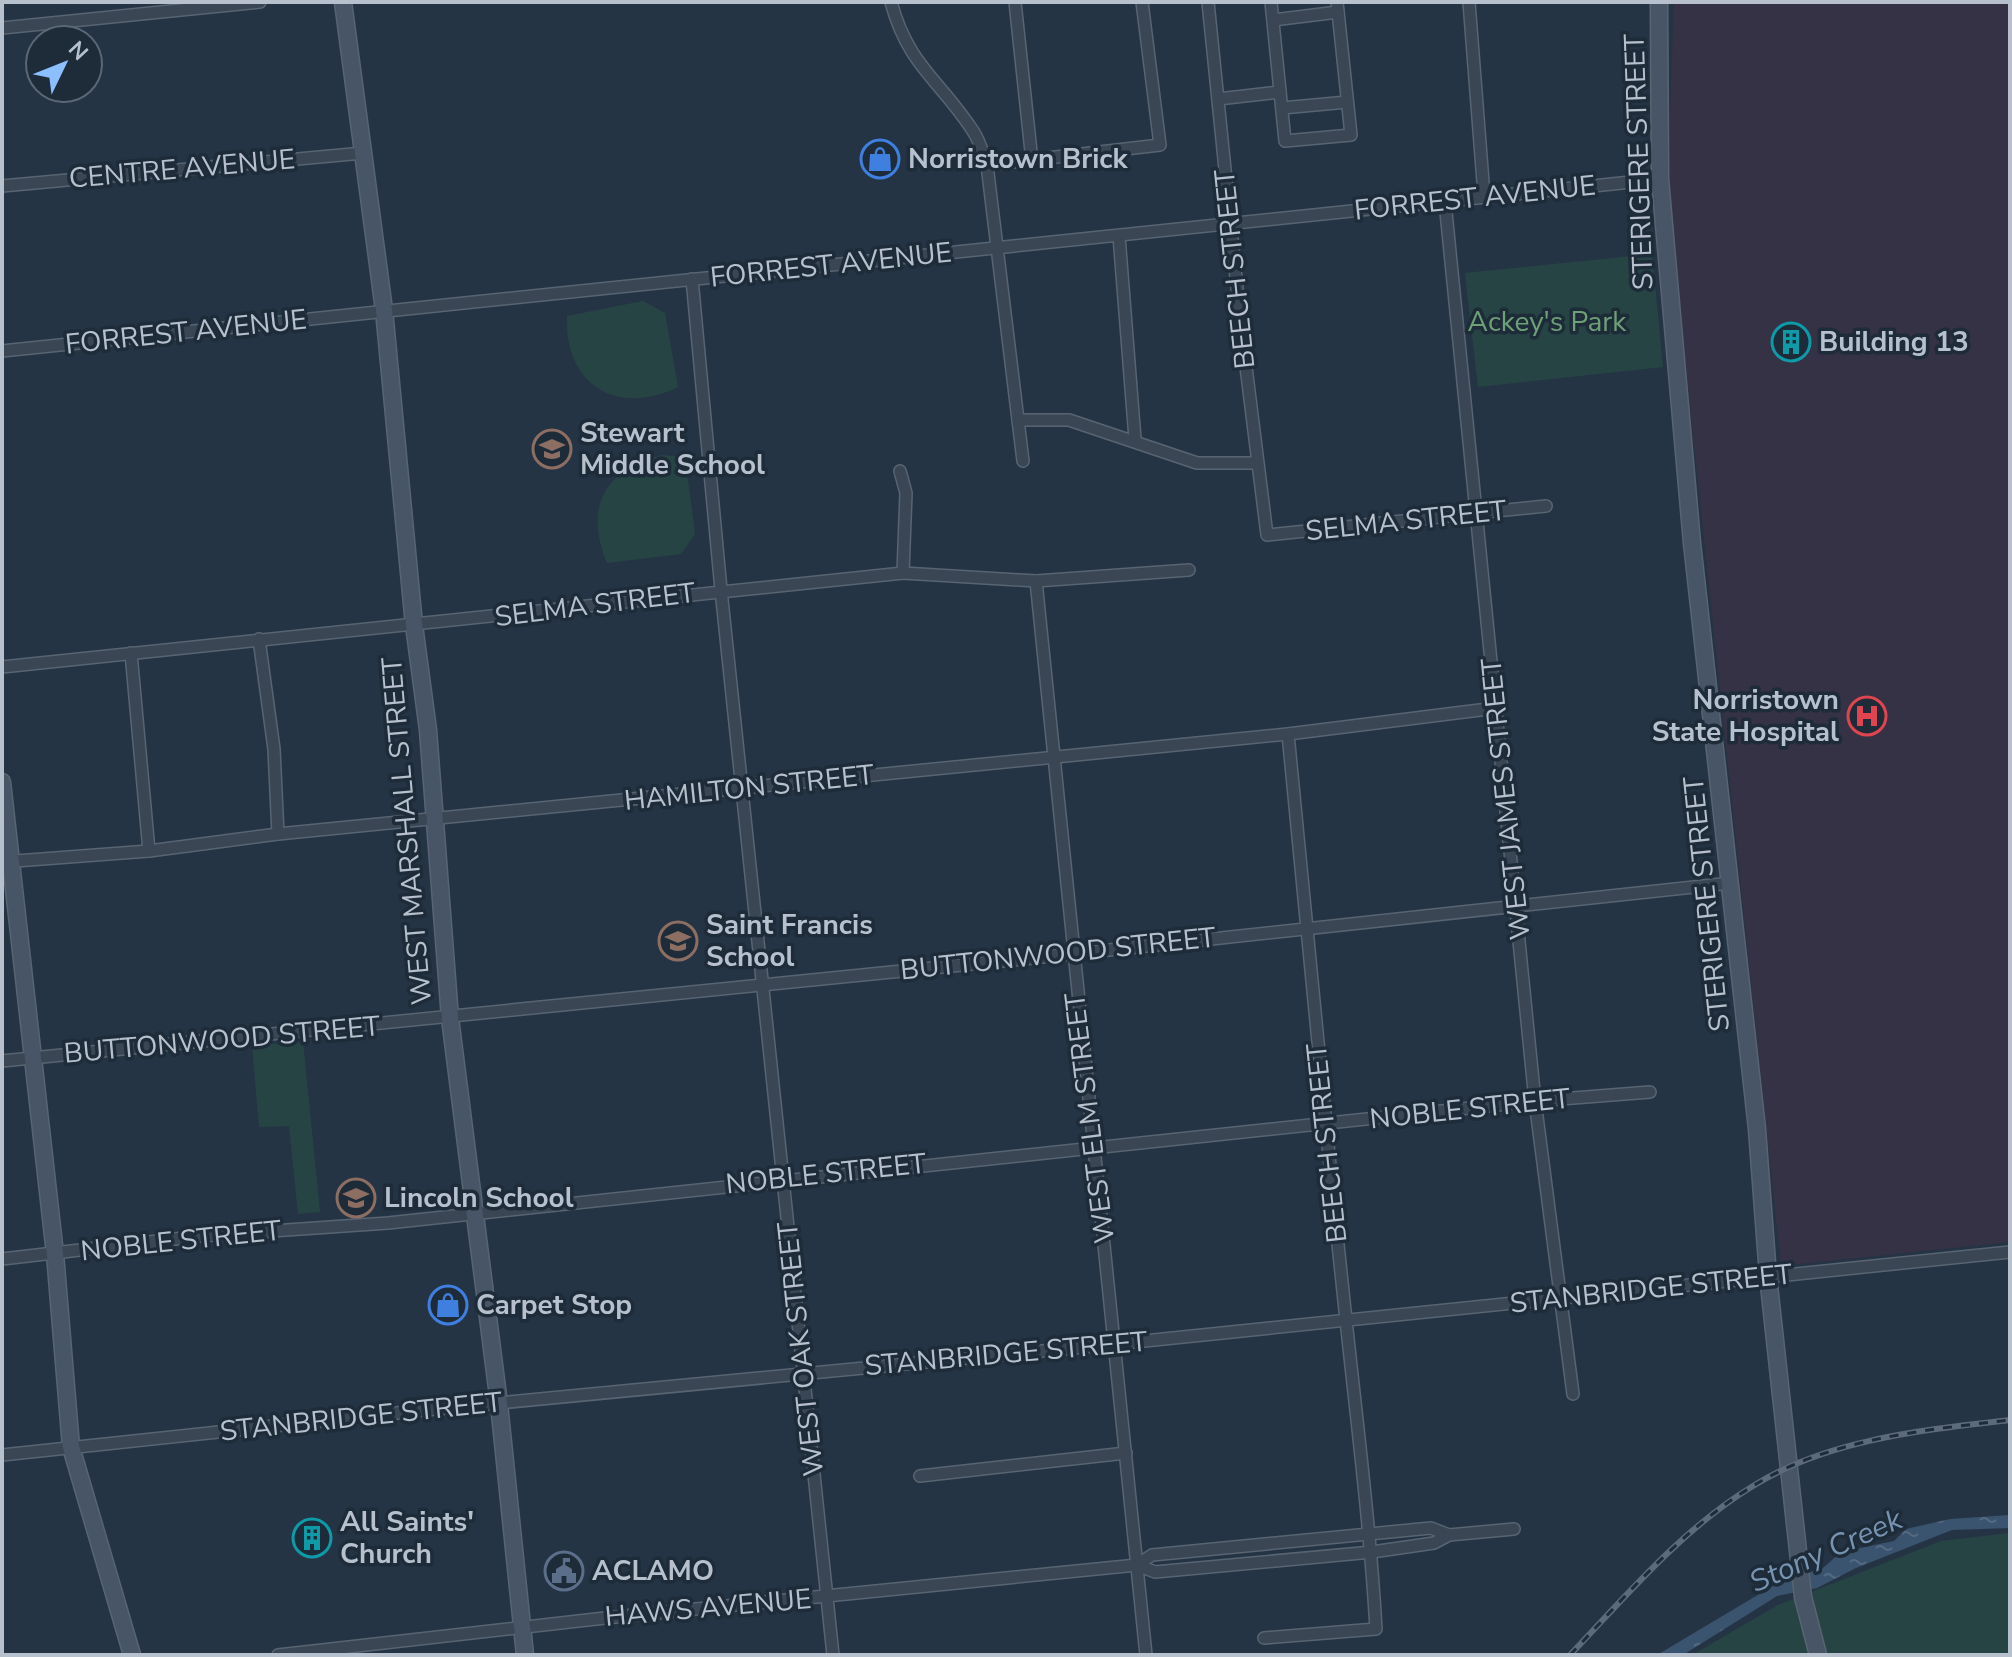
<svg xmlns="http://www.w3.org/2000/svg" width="2012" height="1657" viewBox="0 0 2012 1657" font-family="'Nunito Sans',sans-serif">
<defs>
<pattern id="water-ripples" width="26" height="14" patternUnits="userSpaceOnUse" patternTransform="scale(2)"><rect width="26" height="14" fill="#3a536e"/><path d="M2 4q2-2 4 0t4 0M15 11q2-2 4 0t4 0" fill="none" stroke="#546a82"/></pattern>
</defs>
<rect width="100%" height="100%" fill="#253445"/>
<polygon fill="#343244" points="1674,2 2010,2 2010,1242 1781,1266 1667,190"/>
<g fill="#274445">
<polygon points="1652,254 1663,367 1478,387 1465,273"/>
<path d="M643 301 665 313 678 387C617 417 564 385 567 316Z"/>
<path d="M663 455 685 457 695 534 681 554 607 563C584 508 604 468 663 455Z"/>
<polygon points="303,1042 320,1212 298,1214 289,1126 259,1127 252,1045"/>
<polygon points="2010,1533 2010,1655 1692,1655 1778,1605 1941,1541"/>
</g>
<polygon fill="url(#water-ripples)" points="2010,1515 2010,1528 1952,1530 1856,1568 1817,1588 1777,1596 1683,1655 1657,1655 1788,1577 1823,1568 1841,1552 1894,1541 1906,1529 1950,1519"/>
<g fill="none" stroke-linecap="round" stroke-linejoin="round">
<defs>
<g id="street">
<path d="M891 2C908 66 941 81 973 131 980 141 983 154 987 165L1023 461"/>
<polyline points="1015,2 1032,161"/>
<polyline points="1208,2 1241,327 1267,535 1546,506"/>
<polyline points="1271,2 1285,141 1351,135 1337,2"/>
<polyline points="1469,2 1484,195"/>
<polyline points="1273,20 1338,12"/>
<polyline points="2,28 260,2"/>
<polyline points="1218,99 1280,92"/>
<polyline points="1282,108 1347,102"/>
<polyline points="987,165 1160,145 1142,2"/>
<polyline points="2,186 363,153"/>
<polyline points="1445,202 1535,1101 1573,1394"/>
<polyline points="1119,236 1135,439"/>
<polyline points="692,279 721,590 833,1655"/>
<polyline points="2,351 1660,179"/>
<polyline points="1018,420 1069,420 1197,463 1256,463"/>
<polyline points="900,471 906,493 903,573"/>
<polyline points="1036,581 1146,1655"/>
<polyline points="259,639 274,749 278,834"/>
<polyline points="131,653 149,851"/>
<polyline points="2,667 903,573 1036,581 1189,570"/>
<polyline points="2,862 149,851 278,834 1288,734 1496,708"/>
<polyline points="2,1061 1072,954 1731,883"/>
<polyline points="2,1259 201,1236 388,1223 1535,1101 1650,1092"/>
<polyline points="2,1455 415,1411 1115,1344 2010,1252"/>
<polyline points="920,1476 1126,1453"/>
<polyline points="1137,1565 1152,1555 1431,1528 1449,1535"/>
<path d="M1264 1638 1376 1629C1370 1525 1357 1423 1346 1320 1325 1125 1306 930 1288 734"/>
<polyline points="278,1655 605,1618 1137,1565 1155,1572 1372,1552 1434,1543 1449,1535 1514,1529"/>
</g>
<g id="secondary">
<polyline points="343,2 384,310 414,625 428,730 450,1018 499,1404 525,1655"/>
<polyline points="1659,2 1660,179 1692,543 1757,1129 1768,1276 1803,1597 1818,1655"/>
<polyline points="2,782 55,1254 71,1447 132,1655"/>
</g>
</defs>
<use href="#street" stroke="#586471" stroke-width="14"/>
<use href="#secondary" stroke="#586471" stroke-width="19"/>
<use href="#street" stroke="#3a4654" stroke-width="11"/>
<use href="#secondary" stroke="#485567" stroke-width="16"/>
<defs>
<path id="rail" d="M1570 1655C1627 1595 1682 1529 1753 1486 1828 1439 1924 1430 2010 1420"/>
</defs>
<use href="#rail" stroke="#5c6a7b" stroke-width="6"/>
<use href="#rail" stroke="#1e2b39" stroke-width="3" stroke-dasharray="9" stroke-linecap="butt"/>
</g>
<defs>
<symbol id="shop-ring" viewBox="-11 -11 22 22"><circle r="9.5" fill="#1e2b39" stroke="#3f7fe0" stroke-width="1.5"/><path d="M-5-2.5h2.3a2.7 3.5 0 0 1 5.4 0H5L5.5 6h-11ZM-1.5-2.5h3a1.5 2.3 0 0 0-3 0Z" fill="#3f7fe0"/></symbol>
<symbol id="building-ring" viewBox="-11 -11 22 22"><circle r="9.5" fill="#1e2b39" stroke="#0f9aa8" stroke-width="1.5"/><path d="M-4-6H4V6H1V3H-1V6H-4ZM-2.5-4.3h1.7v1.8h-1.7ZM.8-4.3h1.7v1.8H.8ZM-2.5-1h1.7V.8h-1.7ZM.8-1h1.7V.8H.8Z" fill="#0f9aa8"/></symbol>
<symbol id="school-ring" viewBox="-11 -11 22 22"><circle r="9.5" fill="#1e2b39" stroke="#8d6e63" stroke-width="1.5"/><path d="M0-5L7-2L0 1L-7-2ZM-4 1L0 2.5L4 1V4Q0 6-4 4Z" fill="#8d6e63"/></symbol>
<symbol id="hospital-ring" viewBox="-11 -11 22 22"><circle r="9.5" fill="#1e2b39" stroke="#e0444e" stroke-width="1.5"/><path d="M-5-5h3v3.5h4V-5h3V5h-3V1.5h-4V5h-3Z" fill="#e0444e"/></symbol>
<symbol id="civic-ring" viewBox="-11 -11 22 22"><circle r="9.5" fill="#1e2b39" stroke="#5c6f8a" stroke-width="1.5"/><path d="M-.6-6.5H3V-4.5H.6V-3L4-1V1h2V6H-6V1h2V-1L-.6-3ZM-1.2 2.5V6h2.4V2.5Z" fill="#5c6f8a"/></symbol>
</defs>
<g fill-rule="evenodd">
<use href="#shop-ring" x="858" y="137" width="44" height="44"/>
<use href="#building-ring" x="1769" y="320" width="44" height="44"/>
<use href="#school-ring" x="530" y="427" width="44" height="44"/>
<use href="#hospital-ring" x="1845" y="694" width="44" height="44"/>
<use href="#school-ring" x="656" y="919" width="44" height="44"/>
<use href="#school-ring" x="334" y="1176" width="44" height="44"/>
<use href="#shop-ring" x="426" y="1283" width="44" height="44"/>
<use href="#building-ring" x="290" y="1516" width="44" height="44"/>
<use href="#civic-ring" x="542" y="1549" width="44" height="44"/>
</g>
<g text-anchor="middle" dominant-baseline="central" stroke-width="7" stroke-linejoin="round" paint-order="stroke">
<g font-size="28" font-weight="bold" fill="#b7c1cd" stroke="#1e2b39" text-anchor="start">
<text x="908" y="159">Norristown Brick</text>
<text x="1819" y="342">Building 13</text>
<text x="580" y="433">Stewart<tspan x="580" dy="32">Middle School</tspan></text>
<text x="1839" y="700" text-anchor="end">Norristown<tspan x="1839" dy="32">State Hospital</tspan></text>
<text x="706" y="925">Saint Francis<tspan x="706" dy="32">School</tspan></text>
<text x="384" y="1198">Lincoln School</text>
<text x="476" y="1305">Carpet Stop</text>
<text x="340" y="1522">All Saints'<tspan x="340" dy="32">Church</tspan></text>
<text x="592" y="1571">ACLAMO</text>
</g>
<g font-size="28" fill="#b7c1cd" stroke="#1e2b39">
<text transform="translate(1639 162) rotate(-92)">STERIGERE STREET</text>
<text transform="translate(182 169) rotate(-5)">CENTRE AVENUE</text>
<text transform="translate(1475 198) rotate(-6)">FORREST AVENUE</text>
<text transform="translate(831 265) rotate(-6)">FORREST AVENUE</text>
<text transform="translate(1235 269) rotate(-96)">BEECH STREET</text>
<text transform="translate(186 332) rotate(-6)">FORREST AVENUE</text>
<text transform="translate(1406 521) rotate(-6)">SELMA STREET</text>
<text transform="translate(595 605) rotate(-7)">SELMA STREET</text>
<text transform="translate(749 788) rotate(-6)">HAMILTON STREET</text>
<text transform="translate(1506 799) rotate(-96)">WEST JAMES STREET</text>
<text transform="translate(407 831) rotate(-95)">WEST MARSHALL STREET</text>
<text transform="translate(1707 904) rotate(-96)">STERIGERE STREET</text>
<text transform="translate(1058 954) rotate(-6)">BUTTONWOOD STREET</text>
<text transform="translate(222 1040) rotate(-5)">BUTTONWOOD STREET</text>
<text transform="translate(1470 1109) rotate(-6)">NOBLE STREET</text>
<text transform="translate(1090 1118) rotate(-97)">WEST ELM STREET</text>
<text transform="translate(1327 1143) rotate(-96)">BEECH STREET</text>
<text transform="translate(826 1174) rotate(-6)">NOBLE STREET</text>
<text transform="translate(181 1241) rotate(-6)">NOBLE STREET</text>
<text transform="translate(1651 1289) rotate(-6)">STANBRIDGE STREET</text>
<text transform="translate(801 1349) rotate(-96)">WEST OAK STREET</text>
<text transform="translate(1006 1354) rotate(-5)">STANBRIDGE STREET</text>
<text transform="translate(361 1417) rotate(-6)">STANBRIDGE STREET</text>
<text transform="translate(708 1608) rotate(-5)">HAWS AVENUE</text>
</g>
<g font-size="28" fill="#6da076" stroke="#1e2b39">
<text x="1547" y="322">Ackey's Park</text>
</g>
<g font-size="30" font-style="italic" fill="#7694b2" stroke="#1e2b39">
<text transform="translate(1826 1551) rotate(-24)">Stony Creek</text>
</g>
</g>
<rect width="2012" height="1657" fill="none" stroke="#b7c1cd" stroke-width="8"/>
<g transform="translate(64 64) rotate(47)"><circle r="38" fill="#1e2b39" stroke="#5b6774" stroke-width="2"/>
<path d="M0-6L14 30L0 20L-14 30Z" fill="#8bbfff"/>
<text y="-12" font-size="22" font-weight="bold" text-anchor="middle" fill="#b7c1cd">N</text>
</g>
</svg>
